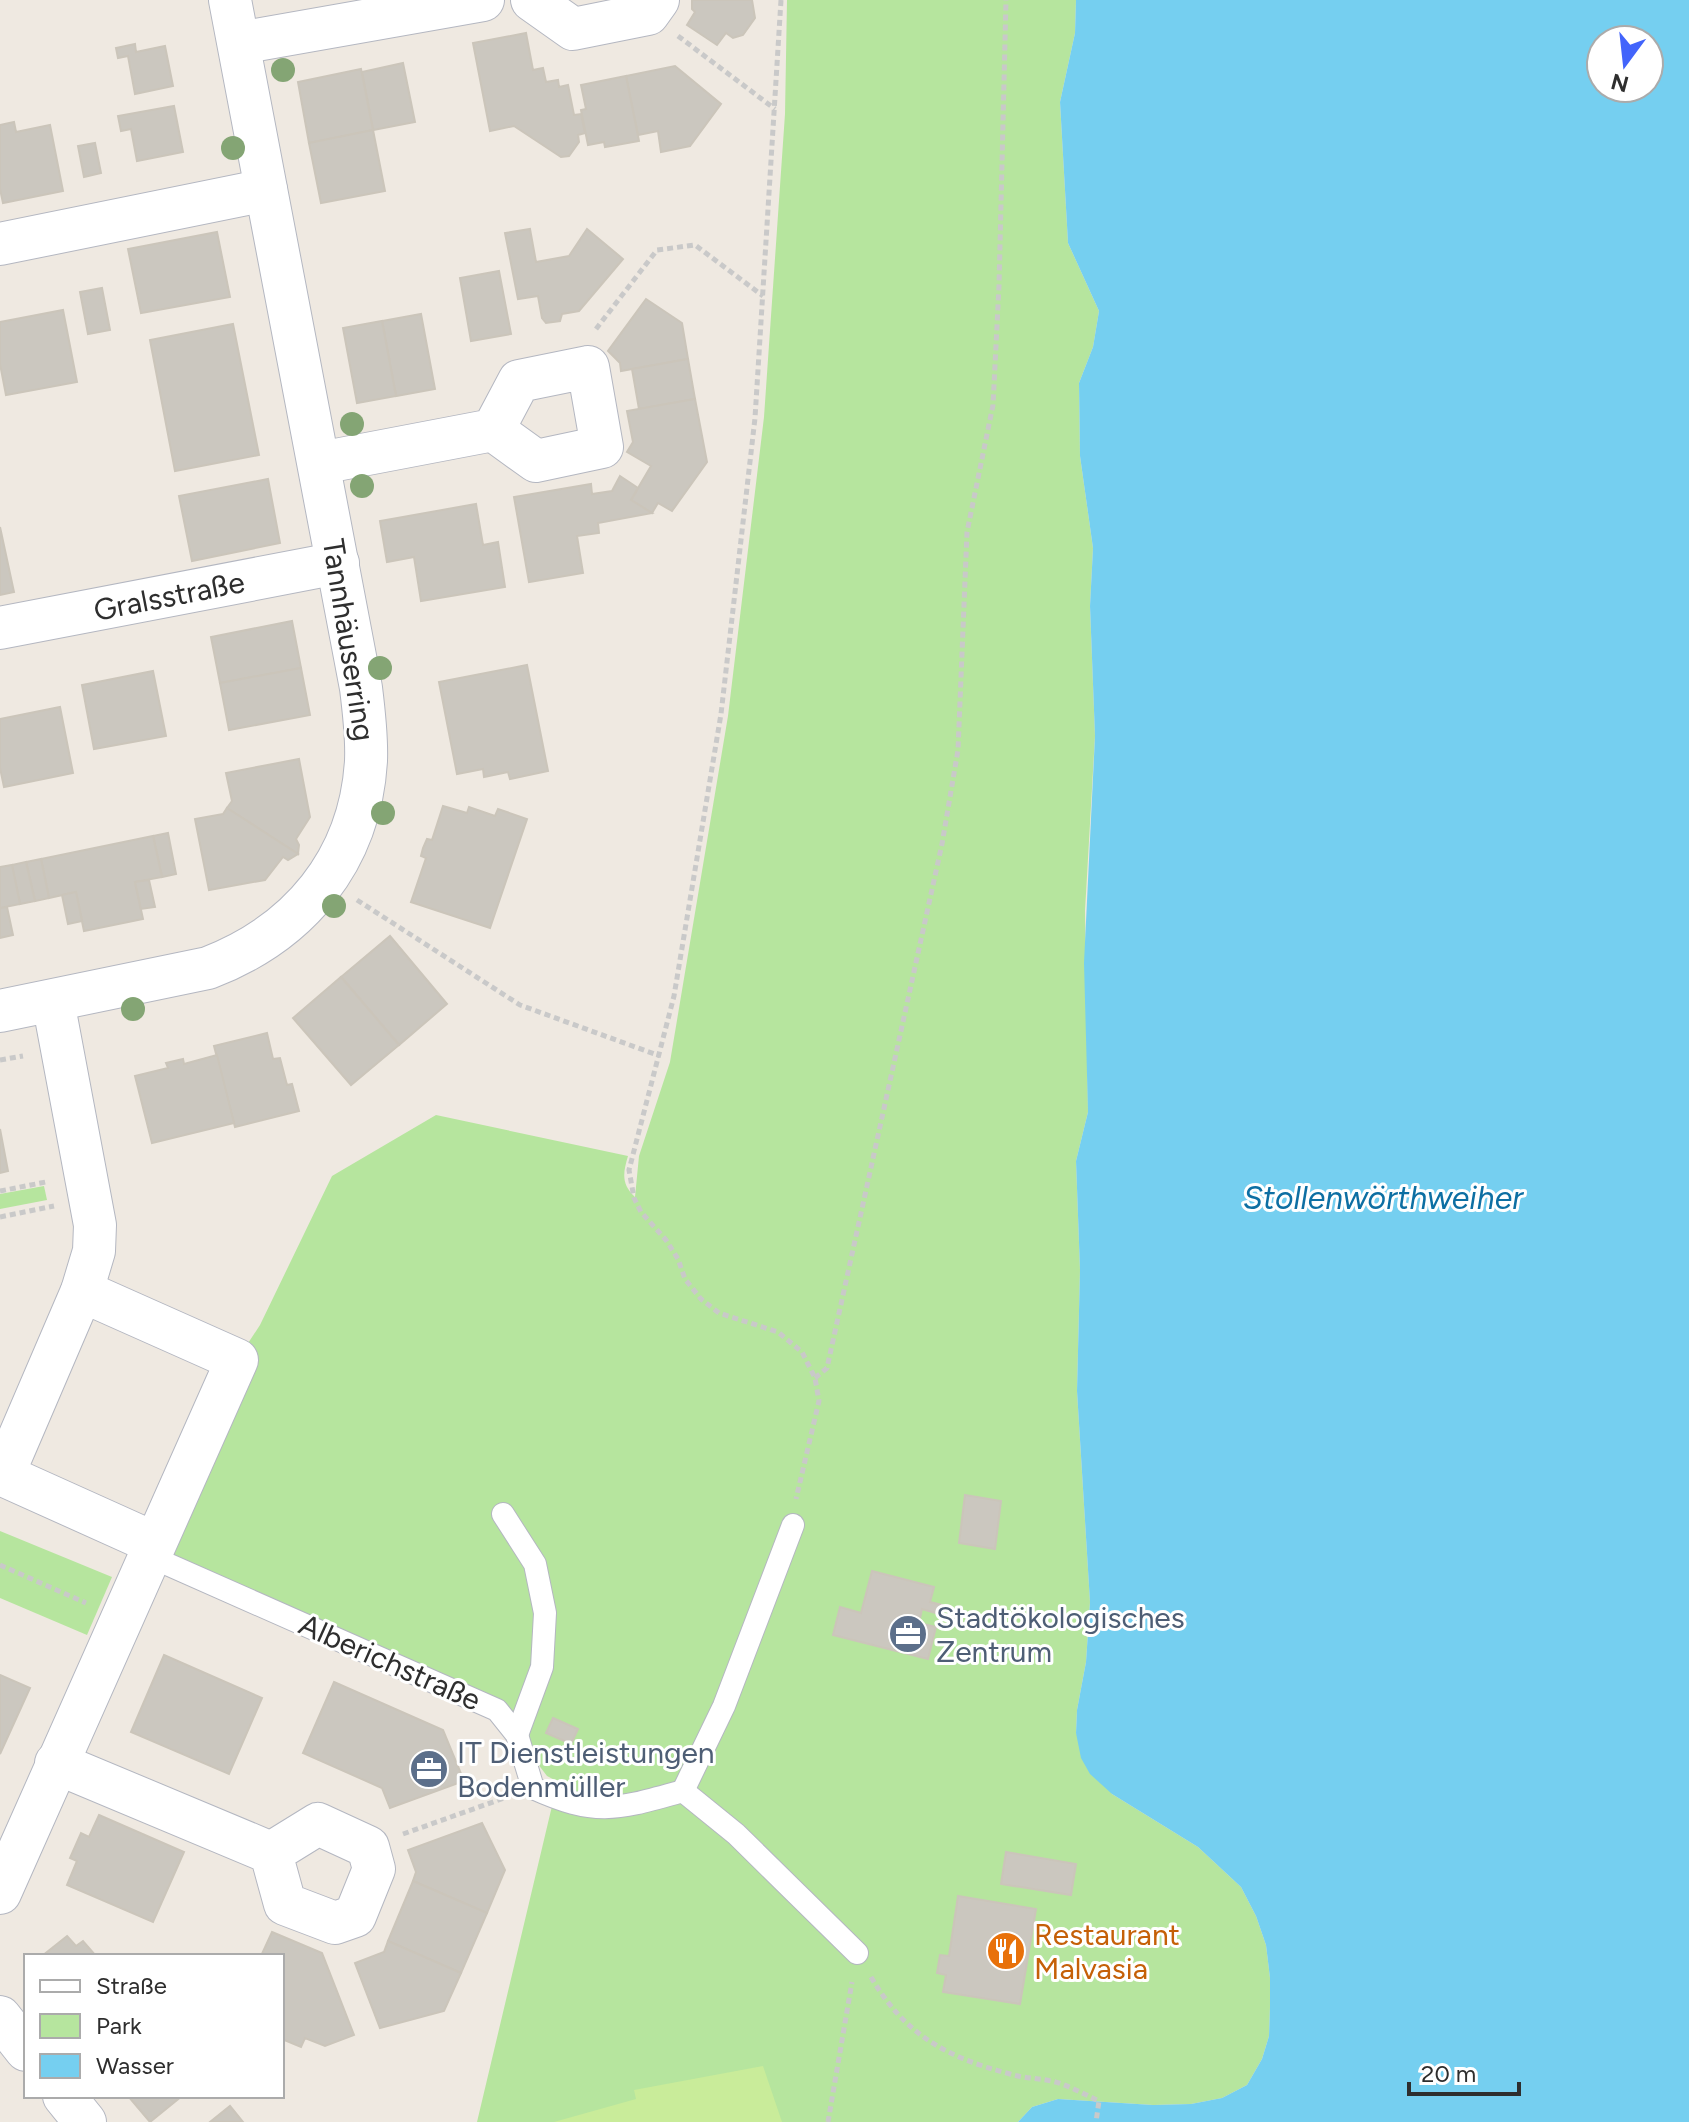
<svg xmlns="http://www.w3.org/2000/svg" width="1689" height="2122" viewBox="0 0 1689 2122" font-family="Figtree,sans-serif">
<rect width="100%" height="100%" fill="#efe9e1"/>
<g fill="#b6e59e">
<path d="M787 0H1076L1075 33 1060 102 1068 243 1099 311 1093 347 1079 383 1080 456 1093 548 1090 606 1095 736 1085 911 1088 1112 1076 1161 1080 1270 1077 1391 1090 1602 1086 1662 1077 1710 1076 1733 1112 1794 1198 1847 1241 1887 1256 1916 1266 1945 1270 1978V2007L1269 2036 1262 2059 1247 2085 1222 2098 1191 2104 1153 2105 1058 2099 1032 2107 1018 2122H477L552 1806 593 1800 547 1776 497 1710 149 1556 237 1360 260 1325 332 1176 436 1115 628 1156C623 1173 621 1184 635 1197L639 1156 670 1062 728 716 764 417 785 114Z"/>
<polygon points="44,1186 47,1200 0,1209 0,1194"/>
<polygon points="0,1531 112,1577 87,1635 0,1598"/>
</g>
<polygon fill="#c9ec9a" points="763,2066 782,2122 554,2122 636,2099 634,2090"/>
<path fill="#75cff0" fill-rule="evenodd" d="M1076 0H1689V2122H1018L1032 2107 1058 2099 1153 2105 1191 2104 1222 2098 1247 2085 1262 2059 1269 2036 1270 2007V1978L1266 1945 1256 1916 1241 1887 1198 1847 1112 1794 1090 1774 1081 1758 1076 1733 1077 1710 1086 1662 1090 1602 1077 1391 1080 1270 1076 1161 1088 1112 1084 963 1095 736 1090 606 1093 548 1080 456 1079 383 1093 347 1099 311 1068 243 1060 102 1075 33ZM1601 40H1649V88H1601Z"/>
<g fill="#cbc7bf" stroke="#cbc5ba" stroke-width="2">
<polygon points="692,0 752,0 755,18 743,35 733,38 726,33 717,45 687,25 695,12 692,9"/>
<polygon points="526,33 533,70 543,68 546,82 558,80 559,87 568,85 574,115 581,114 585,133 578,135 579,142 569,156 561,157 514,126 490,131 473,43"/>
<polygon points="135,44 136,52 165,46 173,86 135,94 128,56 118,58 116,48"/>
<polygon points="403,63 415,122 373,130 362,72"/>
<polygon points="675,66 721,104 690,146 661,152 658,131 638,135 626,76"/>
<polygon points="361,69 373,130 309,143 298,82"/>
<polygon points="626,76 639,141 605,147 604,142 588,145 581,110 586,109 581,85"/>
<polygon points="174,106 183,152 137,161 131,129 121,131 118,116"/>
<polygon points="14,122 16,132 50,125 63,191 3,203 0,189 0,125"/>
<polygon points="373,130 385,191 321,203 309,143"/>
<polygon points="95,143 101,173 84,177 78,146"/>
<polygon points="530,229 536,262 569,256 587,229 623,259 579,311 562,314 560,321 546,323 542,318 538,296 518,299 505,233"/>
<polygon points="217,232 230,297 141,313 128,249"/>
<polygon points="499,271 511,334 471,341 460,278"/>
<polygon points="102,288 110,330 88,334 80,292"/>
<polygon points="646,299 682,323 688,359 621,371 620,363 608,351"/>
<polygon points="63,310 77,382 6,395 0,364 0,322"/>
<polygon points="421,314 435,389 396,396 382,321"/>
<polygon points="382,321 396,396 357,403 343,328"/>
<polygon points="233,324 259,455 175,471 150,340"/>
<polygon points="688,359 695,399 639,409 632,369"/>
<polygon points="695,399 707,462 672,511 658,503 652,513 631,500 651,466 627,452 633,442 627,411"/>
<polygon points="620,476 638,488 631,500 652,513 598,523 599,533 577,536 583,573 529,582 514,497 591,484 592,494 612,491"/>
<polygon points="268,479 280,543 192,561 179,496"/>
<polygon points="476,504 483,545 498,542 505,587 421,601 414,557 387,562 380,521"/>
<polygon points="0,527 14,592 0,595"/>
<polygon points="292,621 301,668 220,683 211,637"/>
<polygon points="527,665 548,771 510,779 508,772 484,777 483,769 457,774 439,682"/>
<polygon points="301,668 310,715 229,730 220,683"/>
<polygon points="153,671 166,736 94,749 82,685"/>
<polygon points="60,707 73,773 4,787 0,768 0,719"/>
<polygon points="299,759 310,817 296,839 299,845 298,854 227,808 232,801 226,773"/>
<polygon points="443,806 467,813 469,807 495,816 498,809 527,819 490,928 411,902 426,858 421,856 423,848 427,839 432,840"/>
<polygon points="227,808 298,854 288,860 283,857 265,880 209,890 195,819 223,814"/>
<polygon points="168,833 176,874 162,877 153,836"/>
<polygon points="153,836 162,877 135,882 143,919 84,931 76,892 49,898 41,859"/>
<polygon points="41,859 49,898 35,901 26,862"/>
<polygon points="26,862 35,901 20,904 12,865"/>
<polygon points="12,865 20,904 0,908 0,867"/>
<polygon points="149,880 155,907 141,909 135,882"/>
<polygon points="76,892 82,921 68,924 62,895"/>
<polygon points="7,907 13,935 0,938 0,908"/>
<polygon points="390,936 447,1004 399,1045 341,977"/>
<polygon points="341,977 399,1045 351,1085 293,1018"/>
<polygon points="267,1033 273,1059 280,1058 287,1085 292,1084 299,1111 235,1127 214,1046"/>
<polygon points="217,1055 234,1123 152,1143 135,1076 168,1068 166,1063 183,1059 184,1064"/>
<polygon points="0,1129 8,1171 0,1173"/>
<polygon points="965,1495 1001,1501 995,1549 959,1543"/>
<polygon points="872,1571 934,1587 930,1602 942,1605 939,1614 922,1609 919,1623 936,1627 928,1659 833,1635 840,1607 861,1613"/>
<polygon points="164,1655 262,1698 229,1774 131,1732"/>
<polygon points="0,1675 30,1688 0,1754"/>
<polygon points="334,1682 443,1730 464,1781 390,1808 382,1788 303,1753"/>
<polygon points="553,1718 578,1729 571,1744 546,1733"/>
<polygon points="99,1815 184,1852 153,1922 67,1885 77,1861 70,1858 81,1833 89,1837"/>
<polygon points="482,1823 505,1870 487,1913 413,1881 416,1872 408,1850"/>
<polygon points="1006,1852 1076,1864 1071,1895 1001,1884"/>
<polygon points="413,1881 487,1913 461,1973 388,1941"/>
<polygon points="958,1896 1036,1909 1020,2004 943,1992 946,1975 937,1973 940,1955 949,1956"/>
<polygon points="272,1932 322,1953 354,2035 325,2046 305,2038 301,2047 282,2039 282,1956 261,1956"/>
<polygon points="67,1936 76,1946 83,1941 96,1956 42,1956"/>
<polygon points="388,1941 461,1973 444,2011 380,2028 355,1963 384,1952"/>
<polygon points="128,2096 182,2096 150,2122"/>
<polygon points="230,2106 243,2122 210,2122"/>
</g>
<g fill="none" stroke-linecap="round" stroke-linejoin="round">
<defs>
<g id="lane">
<polyline points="503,1514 535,1564 545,1613 542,1667 517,1735"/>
<path d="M149 1556 497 1710 517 1735 533 1788C597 1817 618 1809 683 1791L736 1834 857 1953"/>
<polyline points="683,1791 724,1706 793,1525"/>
</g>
<g id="street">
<polyline points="532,0 573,29 648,14 658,0"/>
<polyline points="239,43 483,0"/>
<polyline points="0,244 266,190"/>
<polyline points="320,463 493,430 536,461 602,447 588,367 519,381 493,430"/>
<polyline points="0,628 338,563"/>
<polyline points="53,1001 95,1225 94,1251 82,1291 3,1475 154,1543"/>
<path d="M0 1011 208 968C299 933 360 861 366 761 367 737 364 712 361 688L230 0"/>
<polyline points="56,1763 271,1853 318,1824 368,1847 374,1869 355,1916 335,1923 285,1904 271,1853"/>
<polyline points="0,1893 237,1360 82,1291"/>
<polyline points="0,2017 26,2050"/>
<polyline points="64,2096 85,2122"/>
</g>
</defs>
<use href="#lane" stroke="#b4b7c1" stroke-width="24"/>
<use href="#street" stroke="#b4b7c1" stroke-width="44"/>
<g stroke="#c9c9c9" stroke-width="5" stroke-dasharray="6 4" stroke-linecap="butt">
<polyline points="781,0 755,418 721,714 674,996 629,1170 634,1198 641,1212 666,1240 678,1259 685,1279 701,1299 719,1313 778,1332 802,1352 815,1378 819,1401 796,1499"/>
<polyline points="678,36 775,109"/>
<polyline points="596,329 657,250 695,245 763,296"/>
<polyline points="357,900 520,1005 660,1056"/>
<polyline points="0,1060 23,1056"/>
<polyline points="0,1191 46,1182"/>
<polyline points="0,1217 54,1206"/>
<polyline points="815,1378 827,1368 942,844 958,750 967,532 993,405 999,286 1006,0"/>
<polyline points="0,1565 86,1603"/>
<polyline points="403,1834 507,1797"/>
<path d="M871 1977C905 2035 946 2057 1010 2074 1026 2079 1043 2078 1059 2083 1073 2088 1086 2095 1099 2101L1096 2122"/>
<polyline points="828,2122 852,1982"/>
</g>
<use href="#lane" stroke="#fff" stroke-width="22"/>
<use href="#street" stroke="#fff" stroke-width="42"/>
</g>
<g fill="#84a574">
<circle cx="283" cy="70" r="12"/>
<circle cx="233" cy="148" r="12"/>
<circle cx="352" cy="424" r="12"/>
<circle cx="362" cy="486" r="12"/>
<circle cx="380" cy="668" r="12"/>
<circle cx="383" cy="813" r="12"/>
<circle cx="334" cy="906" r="12"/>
<circle cx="133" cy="1009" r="12"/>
</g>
<defs>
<symbol id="office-disc" viewBox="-11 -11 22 22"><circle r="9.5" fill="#5c6f8a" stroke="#fff"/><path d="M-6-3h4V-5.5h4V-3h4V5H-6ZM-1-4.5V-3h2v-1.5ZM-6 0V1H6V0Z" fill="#fff"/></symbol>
<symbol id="restaurant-disc" viewBox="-11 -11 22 22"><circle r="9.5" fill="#e8710a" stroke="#fff"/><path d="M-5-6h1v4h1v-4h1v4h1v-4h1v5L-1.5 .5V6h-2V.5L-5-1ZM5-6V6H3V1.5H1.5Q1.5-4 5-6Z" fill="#fff"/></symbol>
</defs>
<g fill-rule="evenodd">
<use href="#office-disc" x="886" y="1612" width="44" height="44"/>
<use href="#office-disc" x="407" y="1747" width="44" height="44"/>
<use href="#restaurant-disc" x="984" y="1929" width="44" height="44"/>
</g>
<g text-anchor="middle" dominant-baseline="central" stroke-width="6" stroke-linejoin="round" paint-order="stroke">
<g font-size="30" fill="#2e2e2e" stroke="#fff">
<text transform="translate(169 596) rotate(-11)">Gralsstraße</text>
<text transform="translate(349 640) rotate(81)">Tannhäuserring</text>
<text transform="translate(390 1662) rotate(24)">Alberichstraße</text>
</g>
<g font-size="30" fill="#4e5e75" stroke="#fff" text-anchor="start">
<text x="936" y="1617">Stadtökologisches<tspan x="936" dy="34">Zentrum</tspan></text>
<text x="457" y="1752">IT Dienstleistungen<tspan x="457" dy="34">Bodenmüller</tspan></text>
</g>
<g font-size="30" fill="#c56008" stroke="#fff" text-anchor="start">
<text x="1034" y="1934">Restaurant<tspan x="1034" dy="34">Malvasia</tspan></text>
</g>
<g font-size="32" font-style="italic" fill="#0d6fa3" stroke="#fff">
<text x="1383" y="1198">Stollenwörthweiher</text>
</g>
</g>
<rect x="24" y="1954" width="260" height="144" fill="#ffffff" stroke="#ababab" stroke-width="2"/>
<rect x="40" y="1980" width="40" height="12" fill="#ffffff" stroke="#ababab" stroke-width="2"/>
<text x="96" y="1994" font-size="24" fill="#2e2e2e">Straße</text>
<rect x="40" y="2014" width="40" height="24" fill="#b6e59e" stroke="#ababab" stroke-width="2"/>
<text x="96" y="2034" font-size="24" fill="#2e2e2e">Park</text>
<rect x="40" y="2054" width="40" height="24" fill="#75cff0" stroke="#ababab" stroke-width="2"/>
<text x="96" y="2074" font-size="24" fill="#2e2e2e">Wasser</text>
<g transform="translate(1625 64) rotate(195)"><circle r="38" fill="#ffffff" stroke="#ababab" stroke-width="2"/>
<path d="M0-6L14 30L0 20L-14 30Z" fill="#4264fb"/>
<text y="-12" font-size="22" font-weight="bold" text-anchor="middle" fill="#2e2e2e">N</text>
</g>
<path d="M1409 2082v12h110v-12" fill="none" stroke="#2e2e2e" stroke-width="4"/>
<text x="1421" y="2082" font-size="24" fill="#2e2e2e" stroke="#ffffff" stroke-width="6" paint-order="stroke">20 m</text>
</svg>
